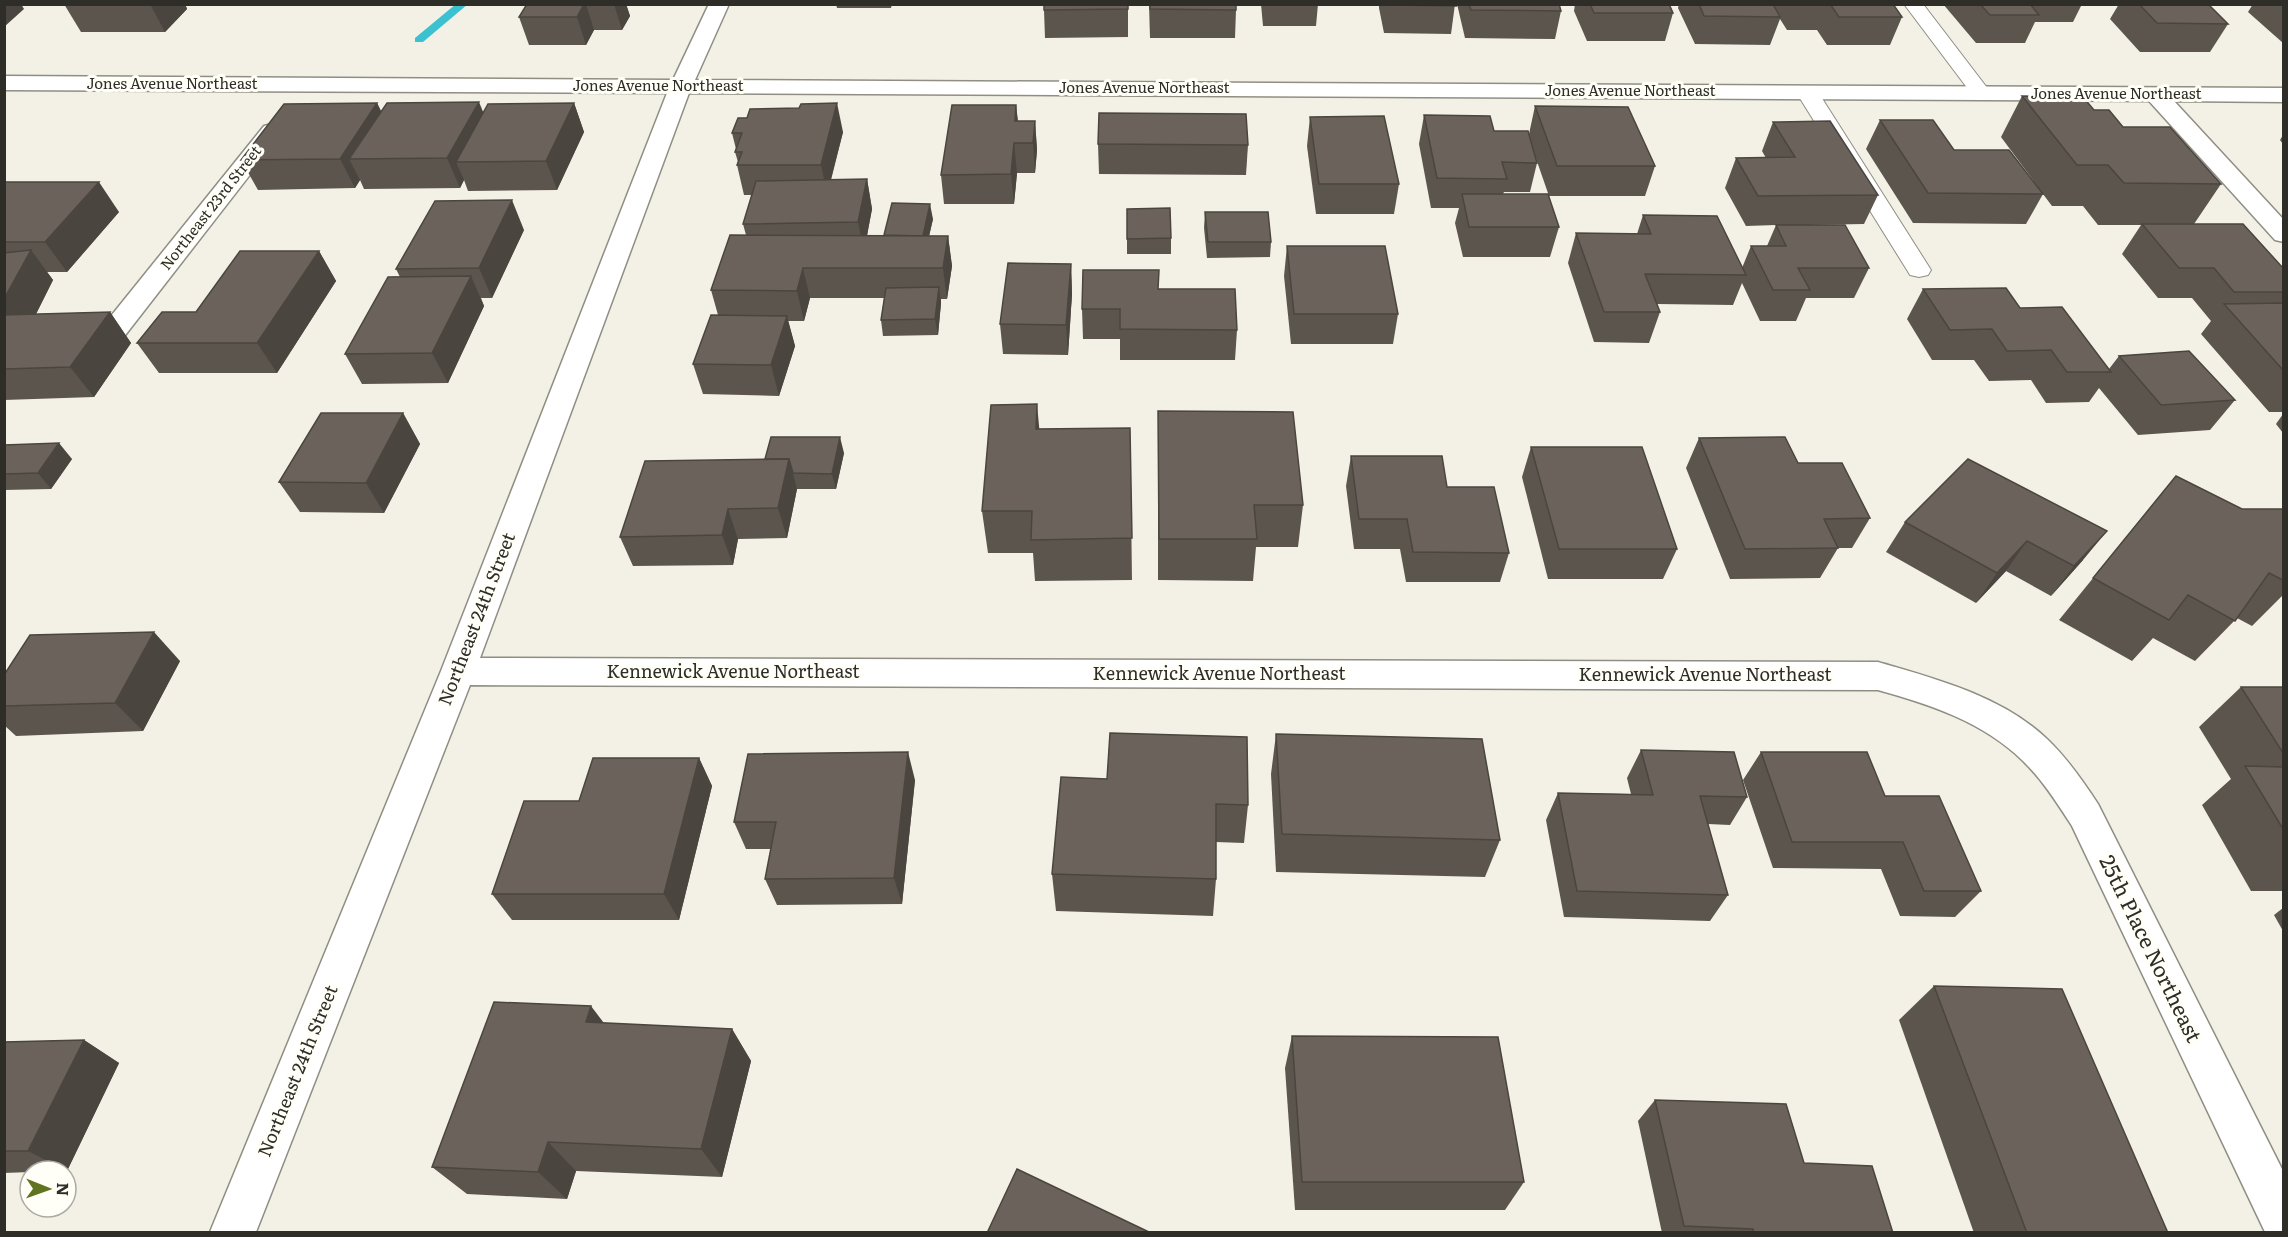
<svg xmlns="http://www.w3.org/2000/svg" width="2288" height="1237" font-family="Literata,serif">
<rect width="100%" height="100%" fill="#f3f1e5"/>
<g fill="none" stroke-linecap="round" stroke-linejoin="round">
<!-- stream -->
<path fill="#3cc1d0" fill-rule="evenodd" d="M456,4h12l-45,38h-8v-4z"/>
<defs>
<g id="service">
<path d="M1904,4h19l65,85 4,4 -4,4 -7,2 -7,-2z"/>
<path d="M1807,86l7,2 4,4 113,178 -3,5 -9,2 -9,-2 -3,-5 -111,-178 4,-4z"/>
</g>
<g id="minor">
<path d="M709,4h20l-34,76 1589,8v14l-110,-1 110,119v22l-9,-2 -126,-139 -1460,-8 -209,565 1398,4c58,17 124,34 169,77 20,19 36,42 51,65l186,369v59h-19l-193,-406c-15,-23 -30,-47 -50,-66 -39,-38 -93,-56 -144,-70l-1408,-5 -214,547h-46l231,-561 226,-578 -663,-3v-14l669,4z"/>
<path d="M272,124l8,2 3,5 -3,5 -157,202 -10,3 -10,-3 -4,-6 4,-6 161,-200z"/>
</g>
</defs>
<!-- service casing -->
<use href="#service" stroke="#908e83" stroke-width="2"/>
<!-- minor casing -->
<use href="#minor" stroke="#908e83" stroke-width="3"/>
<!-- service -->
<use href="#service" fill="#fff" fill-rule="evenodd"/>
<!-- minor -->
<use href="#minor" fill="#fff" fill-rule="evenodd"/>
</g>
<!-- wall -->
<g fill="#5c554e">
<path d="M64,4h121l2,5 -22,23h-84z"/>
<path d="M527,4h99l4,12 -8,14h-28l-8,15h-57l-10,-28z"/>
<path d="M836,4h56l-1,4h-54z"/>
<path d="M1128,4v33l-83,1 -1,-28z"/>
<path d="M1149,4l87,6 -1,28h-85z"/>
<path d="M1261,4h57l-2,22h-53z"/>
<path d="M1379,4h76l-4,30 -67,-1 -5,-25z"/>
<path d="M1457,4h102l2,7 -6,28 -90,-1z"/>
<path d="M1575,4h94l4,9 -8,28h-78l-13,-30z"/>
<path d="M1679,4h214l9,13 -12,28h-63l-10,-15h-30l-7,-11 -10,26 -75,-1 -17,-36z"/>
<path d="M1943,4h139l-9,18h-38l-10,21h-49z"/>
<path d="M2119,4h89l20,20 -18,28h-70l-30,-33z"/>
<path d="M2253,4h30v39l-35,-31z"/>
<path d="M2022,96l72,14 127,74 -27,40 89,44v144h-14l-68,-78 10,-13 -19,-23h-34l-36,-44 19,-29h-43l-15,-19h-31l-9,-12 -17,30 -113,-1 -47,-74 14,-29 74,30 84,37 -37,-50z"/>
<path d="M377,103l4,8 102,1 91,-9 10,29 -27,58 -89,1 -4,-11 -4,8 -96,1 -4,-9 -5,8 -97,2 -17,-30z"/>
<path d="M1016,105l2,16h17l2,29 -2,23h-18l-3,31h-70l-3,-29z"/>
<path d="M1535,106l120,60 -10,30h-96l-17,-49 5,16 -7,29h-26l-1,2 56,33 -9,30h-87l-8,-34 4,-15h-28l-12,-64 5,-29 70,16 35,3z"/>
<path d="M1310,117l89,67 -5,30h-78l-9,-68z"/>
<path d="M1773,122l105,73 -14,29 -55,1 60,43 -15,30h-48l-10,23h-36l-18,-38 -9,22 -76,-1 3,8 -11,31 -55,-1 -26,-79 8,-30 61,1 6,-19 99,53 9,-22h16l9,-21 -30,1 -21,-38 11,-30h30l-4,-7z"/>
<path d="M843,132l-12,48 36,-1 5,30 -5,26h17l49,-16 -4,17h19l4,30 -5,33h-6v4l-3,32 -55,1 -2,-16 3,-22h-74l-6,23h-16l7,25 -16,50 -76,-2 -10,-30 25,-49 -7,-25 35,-55 -3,-11 9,-29h-8l-7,-30 1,-3 -3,-10 1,-3 -4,-16z"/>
<path d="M2283,135v9l-3,-4z"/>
<path d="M1098,144l150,1 -2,30 -147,-1z"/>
<path d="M4,182l115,30 -52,60h-20l6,8 -17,34 74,-2 21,31 -37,54 -90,3z"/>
<path d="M1127,209l44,29v16h-44z"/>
<path d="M1205,212l66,30 -1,15 -63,1 -3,-30z"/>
<path d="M524,230l-32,68h-11l3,8 -36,77 -86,1 -17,-30 55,-77 -4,-8z"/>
<path d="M1287,246l111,68 -5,30h-102l-7,-68z"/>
<path d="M319,251l17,30 -59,92h-118l-22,-30 59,-31z"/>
<path d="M1071,264l1,30 -4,61 -65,-1 -3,-30z"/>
<path d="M1158,289l79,41 -2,30h-115v-21h-37l-1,-30z"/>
<path d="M1923,289l97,19 89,61 10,-13 116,44 -25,30 -72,5 -39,-47 -10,14 -43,1 -15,-23 -42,1 -15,-21h-42l-25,-41z"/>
<path d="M1158,411l145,94 -5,42h-42l-3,34 -95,-1z"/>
<path d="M403,413l17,31 -36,69 -84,-1 -21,-30z"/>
<path d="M2283,414v19l-7,-9z"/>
<path d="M1130,428l2,152 -97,1 -2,-28h-45l-6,-42 57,-82z"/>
<path d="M1699,438l99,25 72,55 -18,30h-14l-18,30 -90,1 -44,-111z"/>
<path d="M4,445l68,14 -21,30 -47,1z"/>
<path d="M1531,447l146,102 -14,30h-115l-26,-102z"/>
<path d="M844,453l-8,36h-39l-10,49 -49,1 -5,26 -100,1 -13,-29 145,-78z"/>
<path d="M1351,456l96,31 62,66 -9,29h-94l-6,-33h-46l-8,-63z"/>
<path d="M1968,459l115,101 -32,36 -45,-25 -30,32 -90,-51 19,-30z"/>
<path d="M2176,476l66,33h41v86l-31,31 -15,-8 -42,43 -42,-23 -21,23 -73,-41z"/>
<path d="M180,661l-37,70 -127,5 -12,-11v-50z"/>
<path d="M2241,687h42v204h-32l-49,-86 29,-26 -32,-52z"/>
<path d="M1276,734l224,106 -15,37 -209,-5 -5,-98z"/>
<path d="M1641,750l106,47 -17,28 -22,-1 20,71 -18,26 -146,-4 -18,-97 12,-27 73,1 -4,-16z"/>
<path d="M1761,752l124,44 96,95 -26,26 -55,-1 -19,-47 -108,-1 -30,-88z"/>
<path d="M699,758l13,28 -33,134h-167l-20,-26z"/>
<path d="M1061,777l187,28 -4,38 -28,-1v37l-3,37 -157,-5 -4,-37z"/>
<path d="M915,780l-13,124 -125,1 -12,-26 6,-30h-25l-12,-27z"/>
<path d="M2283,908v23l-9,-16z"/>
<path d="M1934,986l234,247h-194l-75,-213z"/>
<path d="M604,1023l128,6 19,32 -29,116 -146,-6 -9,28 -100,-5 -35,-27z"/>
<path d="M1292,1036l232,146 -19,28h-210l-10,-142z"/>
<path d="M84,1040l35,23 -52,108h-37v1l-26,1v-131z"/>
<path d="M1655,1100l149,63 89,70h-231l-24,-112z"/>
</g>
<!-- shaded-wall -->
<g fill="#4b4540">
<path d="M4,4h17l3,5 -20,18z"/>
<path d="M150,4h35l2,5 -22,23z"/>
<path d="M584,4h2l8,26 -8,15 -9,-28z"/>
<path d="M614,4h12l4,12 -8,14z"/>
<path d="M479,102l12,29 -35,31 8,18 -4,8 -13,-30z"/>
<path d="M377,103l14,29 -42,27 11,21 -5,8 -15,-29z"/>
<path d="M574,103l10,29 -27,58 -11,-29z"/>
<path d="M837,103l6,29 -16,62 -6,-29z"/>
<path d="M1016,105l3,29 -4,-13z"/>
<path d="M1035,121l2,29 -2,23 -2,-30z"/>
<path d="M1014,143l3,30 -3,31 -3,-30z"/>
<path d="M867,179l5,30 -8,43 -6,-30z"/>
<path d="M99,182l20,30 -52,60 -22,-30z"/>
<path d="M512,200l12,30 -32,68 -13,-30z"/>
<path d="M930,204l3,15 -10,43 -2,-16z"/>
<path d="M948,236l4,30 -5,33 -4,-31z"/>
<path d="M31,250l22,30 -32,64 -17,-14v-31z"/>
<path d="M319,251l17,30 -59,92 -20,-30z"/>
<path d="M1071,264l1,30 -4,61 -2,-30z"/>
<path d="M803,268l7,30 -6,23 -7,-30z"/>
<path d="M471,276l13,30 -36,77 -16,-30z"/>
<path d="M939,287l2,16 -3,32 -3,-16z"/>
<path d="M110,312l21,31 -37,54 -24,-30z"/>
<path d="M787,316l8,30 -16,50 -8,-31z"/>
<path d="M1037,404l4,43 -5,-18z"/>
<path d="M403,413l17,31 -36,69 -18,-30z"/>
<path d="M840,437l4,16 -8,36 -4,-15z"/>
<path d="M59,443l13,16 -21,30 -13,-16z"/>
<path d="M789,459l8,30 -10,49 -9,-30z"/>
<path d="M728,509l10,30 -5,26 -11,-30z"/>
<path d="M2107,531l-24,29 -32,36 23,-30z"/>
<path d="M2027,541l-21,30 -30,32 21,-30z"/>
<path d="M154,632l26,29 -37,70 -28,-28z"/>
<path d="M908,752l7,28 -13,124 -8,-26z"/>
<path d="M699,758l13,28 -33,134 -15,-26z"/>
<path d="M591,1006l25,33 -30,-17z"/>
<path d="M732,1029l19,32 -29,116 -21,-28z"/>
<path d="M84,1040l35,23 -52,108 -39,-20z"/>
<path d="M548,1142l28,29 -9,28 -29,-27z"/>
</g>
<!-- building -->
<g fill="#6b635b" stroke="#4b4540" stroke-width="1.5">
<path d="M527,4h57l-7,13h-58z"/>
<path d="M1044,4h84v5l-84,1z"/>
<path d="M1150,4h86v6l-86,-1z"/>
<path d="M1388,4h67l1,2 -68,-1z"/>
<path d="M1469,4h90l2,7 -90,-1z"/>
<path d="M1590,4h79l4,9h-79z"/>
<path d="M1699,4h74l7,13 -76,-1z"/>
<path d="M1830,4h63l9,13h-63z"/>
<path d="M1980,4h50l9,11h-49z"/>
<path d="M2139,4h69l20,20 -71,-1z"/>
<path d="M2022,96l61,1 11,13h15l14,17h47l51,57 -97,-1 -16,-18h-31z"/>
<path d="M479,102l-32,56 -98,1 38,-56z"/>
<path d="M377,103l-37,56 -99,1 43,-56z"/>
<path d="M574,103l-28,58 -90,1 32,-58z"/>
<path d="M837,103l-16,62h-84l5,-13h-7l7,-19h-10l6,-15h9l3,-9 49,-1 2,-4z"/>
<path d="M952,105h64l-1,16h20l-2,22h-19l-3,31 -70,1z"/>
<path d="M1535,106l93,1 27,59h-98z"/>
<path d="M1099,113l147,1 2,31 -150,-1z"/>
<path d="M1424,115l66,1 4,15h34l9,32 -35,-1 5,17 -70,-1z"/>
<path d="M1384,116l15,68h-80l-9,-67z"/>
<path d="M1880,120h53l21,30h55l34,44 -115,-1z"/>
<path d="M1830,121l48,74 -120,1 -22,-38 59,-1 -22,-35z"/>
<path d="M867,179l-9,43 -115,2 13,-43z"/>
<path d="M4,182h95l-54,60h-41z"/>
<path d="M1462,194h86l11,33h-90z"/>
<path d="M512,200l-33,68 -83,1 39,-68z"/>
<path d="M892,203l38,1 -7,32 -39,-1z"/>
<path d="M1170,208l1,30 -44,1v-30z"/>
<path d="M1205,212h63l3,30h-63z"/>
<path d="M1643,215l74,1 29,59 -101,-1 15,38h-56l-28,-79 75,1z"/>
<path d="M2142,224h101l40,44v24h-49l-20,-24h-35z"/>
<path d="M1776,225h69l24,43h-71l12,22h-37l-22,-44h35z"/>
<path d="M730,235l218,1 -5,32h-140l-6,23 -86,-1z"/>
<path d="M1287,246h98l13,68h-104z"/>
<path d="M31,250l-27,49v-46z"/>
<path d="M240,251h79l-62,92h-120l25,-31h34z"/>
<path d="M1008,263l63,1 -5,61 -66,-1z"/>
<path d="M1083,270h76l-1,19h77l2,41 -117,-1v-20h-38z"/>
<path d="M471,276l-39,77 -87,1 43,-77z"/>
<path d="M939,287l-4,32 -54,1 5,-32z"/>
<path d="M2006,288l14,20 42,-1 49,65h-44l-16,-22 -44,1 -15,-22 -42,1 -27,-41z"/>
<path d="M2283,303v67l-59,-66z"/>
<path d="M110,312l-40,55 -66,2v-54z"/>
<path d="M711,315l76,1 -16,49 -78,-1z"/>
<path d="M2189,351l46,49 -74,5 -42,-49z"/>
<path d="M1037,404l-1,25 94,-1 2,110 -101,2 1,-29h-50l9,-106z"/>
<path d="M1158,411l135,1 10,93h-49l3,34h-98z"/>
<path d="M321,413h82l-37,70 -87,-1z"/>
<path d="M771,437h69l-8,37 -39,-1 -4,-14h-24z"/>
<path d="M1785,437l13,26h44l28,55 -46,1 14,29 -93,1 -46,-111z"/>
<path d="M59,443l-21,30 -34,1v-29z"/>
<path d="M1531,447h111l35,102h-118z"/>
<path d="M1351,456h91l5,31h47l15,66 -96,-1 -6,-33h-48z"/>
<path d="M789,459l-11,49 -50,1 -6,26 -102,2 25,-76z"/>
<path d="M1968,459l139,72 -33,35 -47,-25 -30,32 -92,-51z"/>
<path d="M2176,476l66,33h41v71l-14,-7 -34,48 -47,-26 -19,25 -76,-42z"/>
<path d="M154,632l-39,71 -111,3v-31l26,-40z"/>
<path d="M2241,687h42v66z"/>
<path d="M1110,733l137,4 1,68 -32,-1v75l-164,-5 9,-97 46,2z"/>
<path d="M1276,734l206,5 18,101 -218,-6z"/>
<path d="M1641,750l93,2 13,45 -47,-1 28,99 -151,-4 -19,-98 95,2z"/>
<path d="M908,752l-14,126 -129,1 11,-57h-42l14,-68z"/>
<path d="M1761,752h106l18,44h54l42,95h-57l-21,-49h-111z"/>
<path d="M593,758h106l-35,136h-172l32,-93h55z"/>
<path d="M2245,766l38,1v62z"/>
<path d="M1934,986l128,3 106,244h-141z"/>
<path d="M494,1002l97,4 -5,16 146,7 -31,120 -153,-7 -10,30 -106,-5z"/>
<path d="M1292,1036l206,1 26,145h-222z"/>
<path d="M84,1040l-56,111h-24v-109z"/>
<path d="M1655,1100l131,4 18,59 68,3 21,67h-139l-1,-4 -69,-3z"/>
<path d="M1017,1169l134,64h-164z"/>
</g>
<g text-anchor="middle" stroke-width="6" stroke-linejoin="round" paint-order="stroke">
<!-- far-street labels -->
<g font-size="15" fill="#2e2d28" stroke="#fffef7">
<text x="172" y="89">Jones Avenue Northeast</text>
<text x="658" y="91">Jones Avenue Northeast</text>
<text x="1144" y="93">Jones Avenue Northeast</text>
<text x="1630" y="96">Jones Avenue Northeast</text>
<text x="2116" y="99">Jones Avenue Northeast</text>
<text transform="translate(211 208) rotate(-52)" y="5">Northeast 23rd Street</text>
</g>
<!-- street labels -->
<g font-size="18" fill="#2e2d28" stroke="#fffef7">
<text transform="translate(477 619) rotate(-69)" y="6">Northeast 24th Street</text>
<text x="733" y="678">Kennewick Avenue Northeast</text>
<text x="1219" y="680">Kennewick Avenue Northeast</text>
<text x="1705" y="681">Kennewick Avenue Northeast</text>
<text transform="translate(298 1071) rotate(-68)" y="6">Northeast 24th Street</text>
</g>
<!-- near-street labels -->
<g font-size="21" fill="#2e2d28" stroke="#fffef7">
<text transform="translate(2150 949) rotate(64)" y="7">25th Place Northeast</text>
</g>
</g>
<!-- border -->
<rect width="2288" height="1237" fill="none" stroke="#2e2d28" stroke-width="12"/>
<!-- north arrow -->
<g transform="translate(48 1189) rotate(91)"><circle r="28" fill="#fffef7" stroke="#abaaa4" stroke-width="1.5"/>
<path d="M0-4.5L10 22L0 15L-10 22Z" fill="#607321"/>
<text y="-9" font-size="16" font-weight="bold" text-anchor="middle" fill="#2e2d28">N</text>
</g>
</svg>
